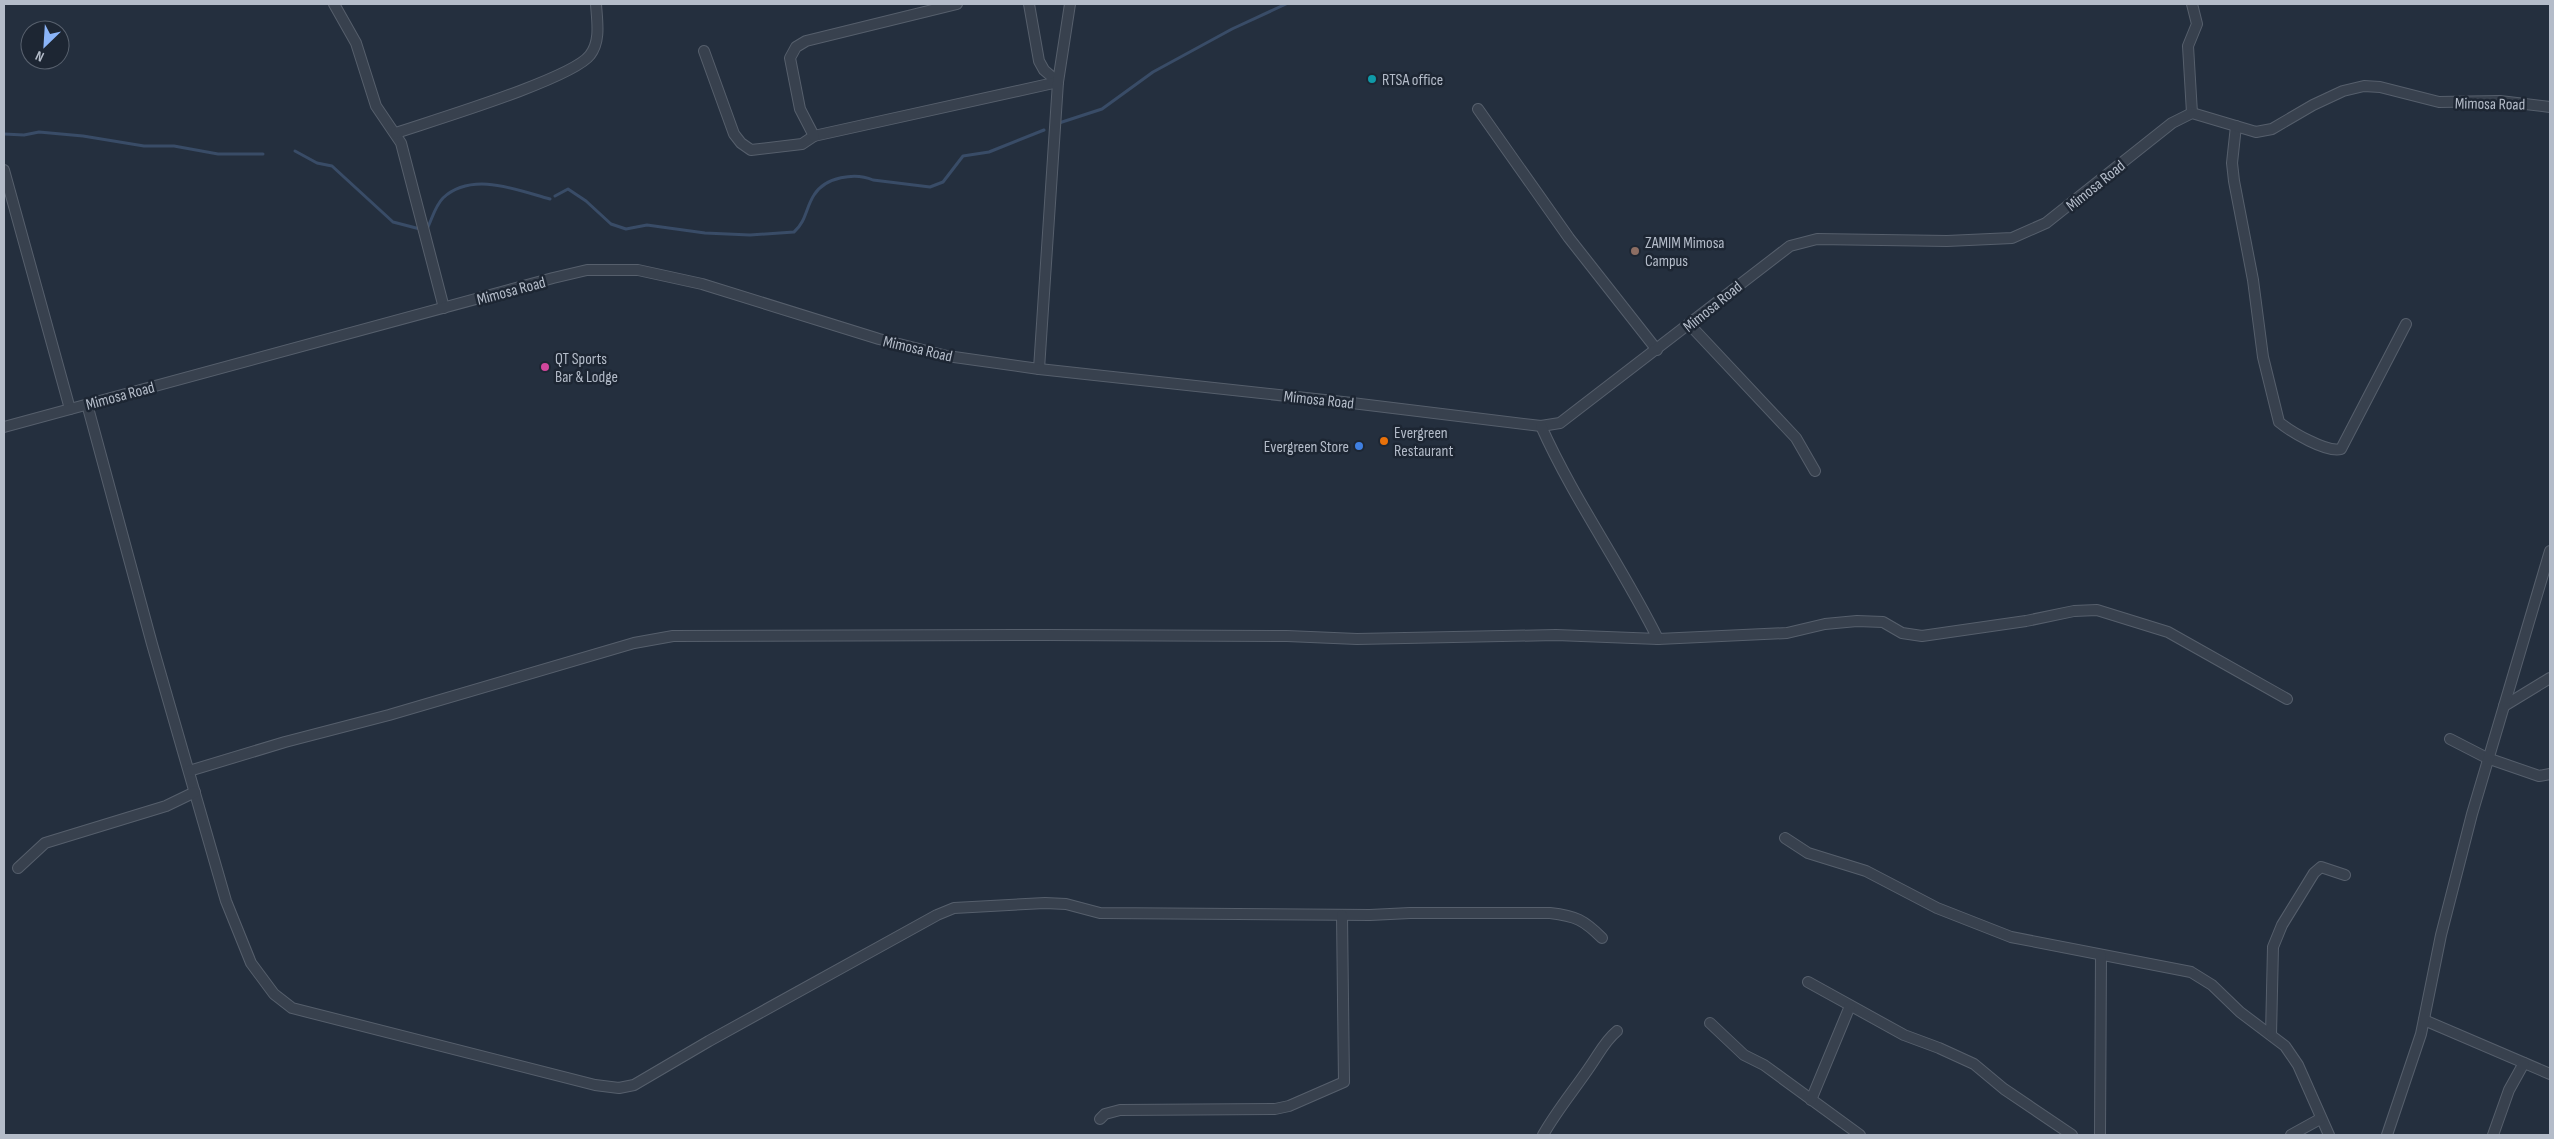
<svg xmlns="http://www.w3.org/2000/svg" width="2554" height="1139" font-family="'Sofia Sans Condensed',sans-serif">
<rect width="100%" height="100%" fill="#242f3e"/>
<g fill="none" stroke-linecap="round" stroke-linejoin="round">
<!-- stream -->
<g stroke="#394c67" stroke-width="3">
<path d="M1059,123l43,-14 51,-37 79,-43 54,-25"/>
<path d="M4,134l20,1 15,-3 44,4 61,10h30l44,8h45"/>
<path d="M295,151l22,12 15,3 61,56 27,7"/>
<path d="M555,196l13,-7 18,12 25,23 15,5 21,-4 58,8 45,2 44,-3c12,-10 12,-25 20,-37 11,-18 41,-23 59,-15l57,7 13,-5 20,-26 26,-4 55,-22"/>
<path d="M427,229c5,-10 8,-23 16,-31 29,-27 74,-8 107,1"/>
</g>
<defs>
<g id="minor">
<path d="M334,4l22,39 20,63 25,37 43,165"/>
<path d="M1029,4l10,57 5,9 14,12"/>
<path d="M704,51l30,83 7,9 10,7 51,-6 12,-8 244,-54"/>
<path d="M1478,109l91,129 88,112"/>
<path d="M2192,113l-4,-67 9,-22 -5,-20"/>
<path d="M2236,126l-4,37 2,18 19,99 10,77 16,65c12,10 48,31 62,27l65,-125"/>
<path d="M396,133c35,-12 176,-54 194,-78 11,-14 7,-34 6,-51"/>
<path d="M814,136l-14,-27 -10,-51 6,-11 10,-6 151,-37"/>
<path d="M4,170l66,239"/>
<path d="M1689,324l107,114 19,33"/>
<path d="M1039,369l19,-287 12,-78"/>
<path d="M87,404l65,240 74,257 25,62 23,31 18,14 303,77 24,3 15,-3 75,-44 228,-126 17,-7 91,-5 21,1 34,9 270,2 40,-2h140c26,3 34,7 52,25"/>
<path d="M4,427l549,-149 34,-8h51l64,14 177,55 68,17 92,13 313,34 189,23 19,-3 230,-177 27,-7 130,2 65,-3 34,-15 126,-100 20,-10 64,19 16,-3 41,-24 30,-14 21,-5 16,1 59,15 61,-1 50,6"/>
<path d="M1658,639l129,-6 38,-9 32,-3 26,1 19,11 20,3 104,-15 48,-10 23,-1 71,22 119,67"/>
<path d="M2504,706l46,-28"/>
<path d="M2450,739l37,19 52,18 11,-2"/>
<path d="M189,771l96,-29 104,-27 245,-72 39,-7 375,-1 239,1 70,3 199,-4 102,4c-36,-73 -84,-139 -117,-213"/>
<path d="M1785,838l23,15 58,18 71,37 74,29 180,35 21,13 28,27 45,34 13,19 31,70"/>
<path d="M18,868l27,-25 121,-37 29,-14"/>
<path d="M1808,982l96,53 35,13 35,16 30,25 68,46"/>
<path d="M2424,1020l126,54"/>
<path d="M1710,1023l34,32 20,10 96,70"/>
<path d="M2271,1035l2,-88 9,-22 32,-52 7,-6 24,8"/>
<path d="M1811,1100l39,-94"/>
<path d="M1100,1119l5,-5 15,-4 155,-1 14,-3 55,-24 -2,-167"/>
<path d="M1543,1135c14,-25 32,-46 48,-70 9,-13 14,-24 26,-34"/>
<path d="M2100,1135l1,-180"/>
<path d="M2291,1135l29,-16"/>
<path d="M2387,1135l34,-101 20,-99 31,-121 78,-263"/>
<path d="M2493,1135l16,-45 15,-27"/>
</g>
</defs>
<!-- minor casing -->
<use href="#minor" stroke="#565f6c" stroke-width="12"/>
<!-- minor -->
<use href="#minor" stroke="#38414e" stroke-width="10"/>
</g>
<!-- markers -->
<circle fill="#0f9aa8" stroke="#1d2633" stroke-width="2" cx="1372" cy="79" r="5"/>
<circle fill="#8d6e63" stroke="#1d2633" stroke-width="2" cx="1635" cy="251" r="5"/>
<circle fill="#d1479c" stroke="#1d2633" stroke-width="2" cx="545" cy="367" r="5"/>
<circle fill="#e8710a" stroke="#1d2633" stroke-width="2" cx="1384" cy="441" r="5"/>
<circle fill="#3f7fe0" stroke="#1d2633" stroke-width="2" cx="1359" cy="446" r="5"/>
<g text-anchor="middle" stroke-width="5" stroke-linejoin="round" paint-order="stroke">
<!-- poi labels -->
<g font-size="16" fill="#b4bcc9" stroke="#1d2633" text-anchor="start">
<text x="1382" y="85">RTSA office</text>
<text x="1645" y="248">ZAMIM Mimosa<tspan x="1645" dy="18">Campus</tspan></text>
<text x="555" y="364">QT Sports<tspan x="555" dy="18">Bar &amp; Lodge</tspan></text>
<text x="1394" y="438">Evergreen<tspan x="1394" dy="18">Restaurant</tspan></text>
<text x="1349" y="452" text-anchor="end">Evergreen Store</text>
</g>
<!-- street labels -->
<g font-size="16" fill="#b4bcc9" stroke="#1d2633">
<text transform="translate(2490 103) rotate(1)" y="6">Mimosa Road</text>
<text transform="translate(2095 185) rotate(-39)" y="6">Mimosa Road</text>
<text transform="translate(511 290) rotate(-15)" y="6">Mimosa Road</text>
<text transform="translate(1712 306) rotate(-39)" y="6">Mimosa Road</text>
<text transform="translate(918 348) rotate(13)" y="6">Mimosa Road</text>
<text transform="translate(120 395) rotate(-15)" y="6">Mimosa Road</text>
<text transform="translate(1319 399) rotate(6)" y="6">Mimosa Road</text>
</g>
</g>
<!-- border -->
<rect width="2554" height="1139" fill="none" stroke="#b4bcc9" stroke-width="10"/>
<!-- north arrow -->
<g transform="translate(45 45) rotate(205)"><circle r="24" fill="#1d2633" stroke="#59626f"/>
<path d="M0-4L9 19L0 12L-9 19Z" fill="#8ab4f8"/>
<text y="-8" font-size="14" font-weight="bold" text-anchor="middle" fill="#b4bcc9">N</text>
</g>
</svg>
